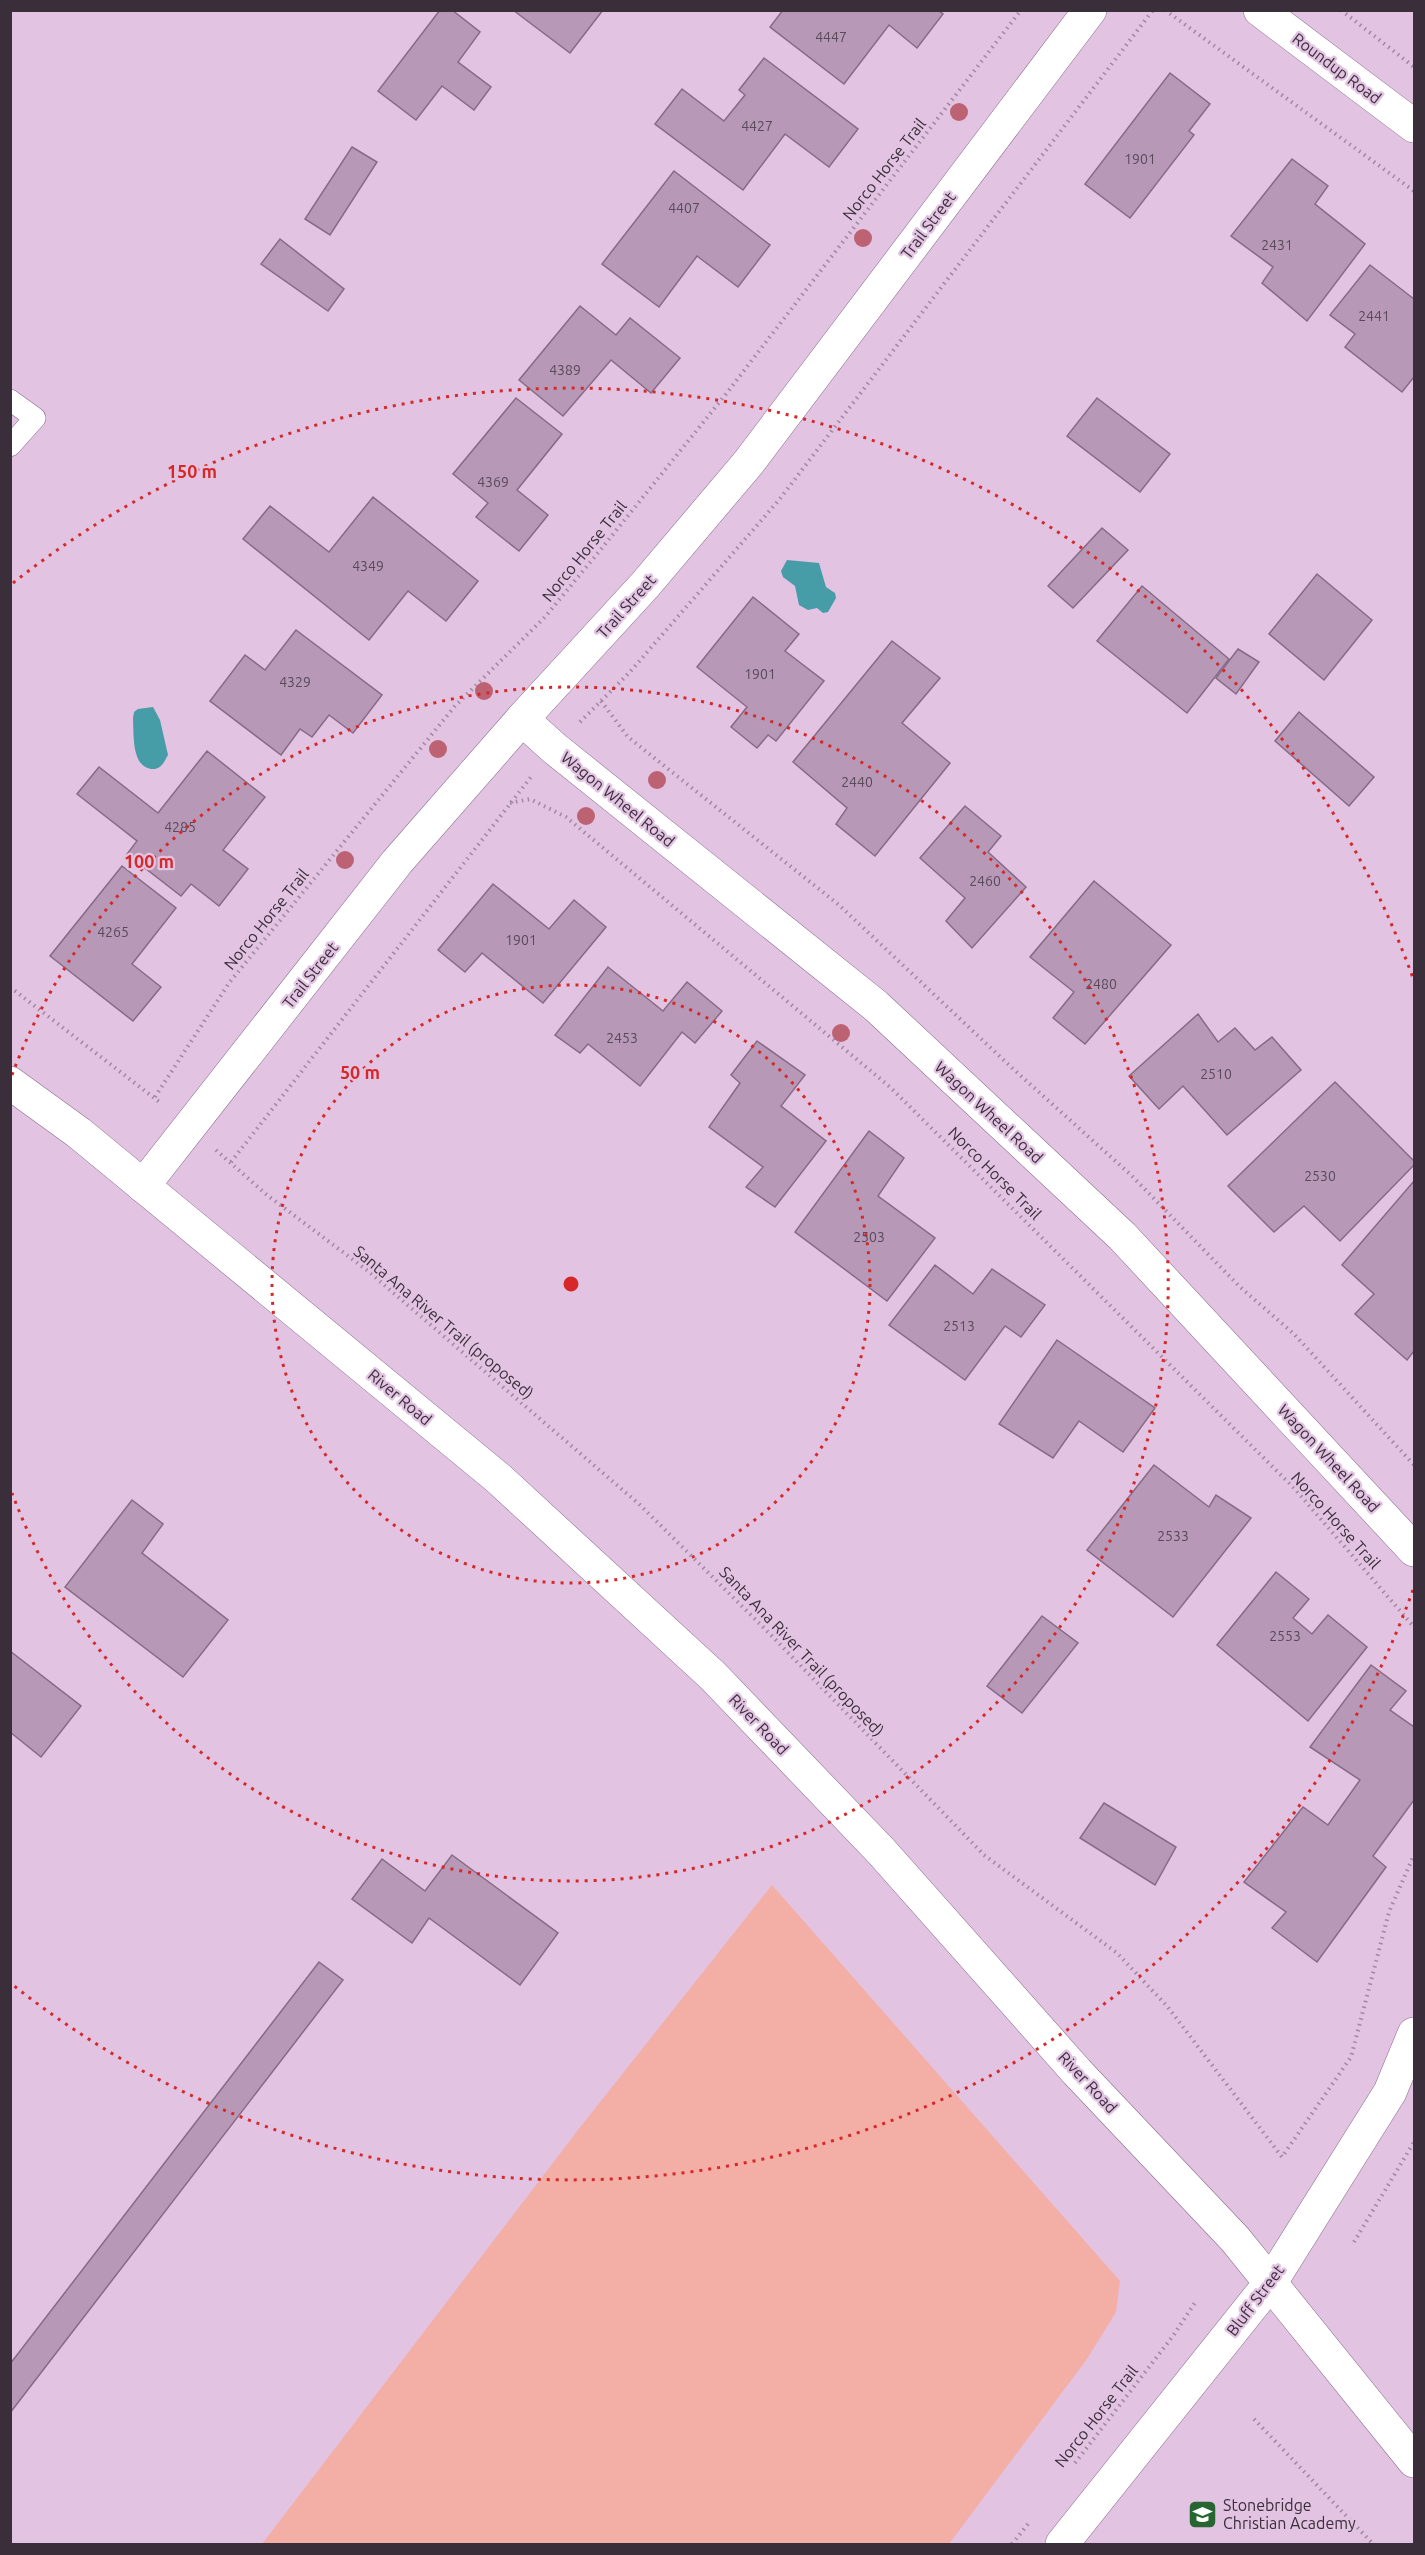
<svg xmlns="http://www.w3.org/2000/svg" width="1425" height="2555" font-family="Ubuntu,sans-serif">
<rect width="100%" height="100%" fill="#e2c3e2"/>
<!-- green -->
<path fill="#f3aea6" d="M772,1885l348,396 -4,31 -29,47 -138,185h-687l316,-414z"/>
<!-- water -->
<g fill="#469ca7">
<path d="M787,560l32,3 7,24 9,6 1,5 -8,14 -5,1 -6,-5 -9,2 -9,-5 -4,-19 -12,-9 -2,-6z"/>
<path d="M153,707l7,13 8,35c-4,7 -7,15 -17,14 -20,-3 -17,-36 -18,-51l1,-6 4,-3z"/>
</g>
<!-- building -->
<g fill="#b799b7" stroke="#866a86" stroke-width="1.5">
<path d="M440,10h12l28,22 -22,30 33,25 -17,23 -32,-24 -26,34 -38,-29z"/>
<path d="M513,10h90l-33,43z"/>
<path d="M783,10h155l5,4 -26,34 -28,-23 -45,59 -74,-57z"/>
<path d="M764,58l94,71 -29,38 -44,-33 -42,56 -88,-66 27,-35 42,32 21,-26 -6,-5z"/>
<path d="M1170,73l40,31 -21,27 5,4 -64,83 -45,-34z"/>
<path d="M352,147l25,15 -47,73 -25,-16z"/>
<path d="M1292,159l36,27 -13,18 50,40 -58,77 -45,-38 11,-16 -42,-31z"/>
<path d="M674,171l96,74 -32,42 -41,-31 -38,51 -57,-43z"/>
<path d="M280,239l64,50 -16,22 -67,-47z"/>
<path d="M1370,265l44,34v78l-12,15 -57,-45 10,-13 -25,-19z"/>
<path d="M580,306l36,29 14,-17 50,40 -29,35 -40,-33 -48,56 -44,-36z"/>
<path d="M516,398l46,36 -45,56 31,25 -29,36 -43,-34 12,-14 -35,-29z"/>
<path d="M1097,398l73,56 -30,38 -73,-56z"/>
<path d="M373,497l105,84 -32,40 -38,-30 -39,49 -126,-101 27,-33 59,46z"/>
<path d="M1102,528l26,22 -55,58 -25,-22z"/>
<path d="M1317,574l55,46 -48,60 -55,-46z"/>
<path d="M1142,586l87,73 -42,54 -90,-72z"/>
<path d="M753,597l46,37 -14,17 39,30 -48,60 -8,-6 -11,13 -26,-21 16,-20 -50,-40z"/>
<path d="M296,630l86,65 -29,38 -24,-18 -17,22 -12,-8 -19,26 -71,-54 35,-46 20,15z"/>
<path d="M892,641l48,37 -38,45 48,40 -75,93 -39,-32 11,-16 -54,-46z"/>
<path d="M1238,649l21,13 -23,32 -20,-16z"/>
<path d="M1299,712l75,65 -25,29 -74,-65z"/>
<path d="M207,751l58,46 -42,53 25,19 -29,37 -28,-22 -10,12 -54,-42 10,-13 -60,-47 22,-27 59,46z"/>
<path d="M965,806l36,30 -13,16 38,35 -54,61 -26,-27 19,-23 -45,-40z"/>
<path d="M122,866l54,42 -44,56 29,23 -28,34 -83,-65z"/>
<path d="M1094,881l77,64 -86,99 -32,-26 21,-26 -44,-35z"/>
<path d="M493,884l56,45 25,-29 32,27 -63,76 -61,-50 -17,19 -27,-22z"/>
<path d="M608,967l55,44 24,-29 35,29 -27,32 -13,-11 -42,54 -52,-42 -8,9 -25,-18z"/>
<path d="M1198,1014l20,28 17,-14 20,22 17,-13 29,33 -74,65 -44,-49 -24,23 -30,-33z"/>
<path d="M757,1041l48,34 -24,31 45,35 -51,66 -29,-20 17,-20 -54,-40 31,-44 -9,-8z"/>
<path d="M1335,1082l79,79v4l-74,76 -36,-35 -30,26 -46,-46z"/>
<path d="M869,1131l35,27 -26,38 57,42 -48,63 -92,-69z"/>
<path d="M1414,1181v170l-7,9 -52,-46 19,-20 -32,-29z"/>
<path d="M935,1265l38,29 19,-25 53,36 -24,32 -16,-11 -40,54 -76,-55z"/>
<path d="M1057,1340l98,68 -32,44 -44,-31 -26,37 -54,-34z"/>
<path d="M1154,1465l55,42 7,-12 35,23 -78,99 -86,-67z"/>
<path d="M132,1500l31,24 -21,29 86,67 -45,57 -118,-90z"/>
<path d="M1276,1572l33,27 -16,19 19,16 16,-19 39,32 -59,74 -91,-76z"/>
<path d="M1042,1616l36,27 -56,70 -35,-27z"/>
<path d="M10,1651l71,55 -40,51 -31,-25z"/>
<path d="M1371,1665l35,26 -16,19 24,17v73l-41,56 13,11 -69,95 -45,-34 14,-16 -42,-30 59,-75 25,18 32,-45 -50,-33z"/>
<path d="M1104,1803l72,44 -21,38 -75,-47z"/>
<path d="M452,1855l106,78 -38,52 -91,-67 -17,25 -60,-44 30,-40 43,32z"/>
<path d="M319,1962l24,18 -333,433v-49z"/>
</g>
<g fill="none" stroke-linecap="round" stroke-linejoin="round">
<defs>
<path id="lane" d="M10,400l25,18 -25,28"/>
<g id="street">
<path d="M1260,10l154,116"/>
<path d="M522,719l32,29 322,258 246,230 292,314"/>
<path d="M143,1186l254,-324 125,-143 123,-134 104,-123 341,-452"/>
<path d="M1062,2544l209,-262 119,-190 24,-58"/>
</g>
<path id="primary" d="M10,1083l69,50 419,345 215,198 168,175 196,221 158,167 179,222"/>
</defs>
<!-- lane casing -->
<use href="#lane" stroke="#886d88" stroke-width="22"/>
<!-- street casing -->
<use href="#street" stroke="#886d88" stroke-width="34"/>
<!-- primary casing -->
<use href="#primary" stroke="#886d88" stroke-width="34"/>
<!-- path -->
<g stroke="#a089a0" stroke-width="4" stroke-dasharray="1.5 4.5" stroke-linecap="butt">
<path d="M1165,10l249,181"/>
<path d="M1341,10l73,57"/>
<path d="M601,701l27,36 211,168 171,161 122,110 108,111 54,47 120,131"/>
<path d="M580,722l49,-49 150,-173 374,-490"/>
<path d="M510,803l20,-4 36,18 324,270 404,401 120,139"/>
<path d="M10,987l152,117"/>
<path d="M155,1097l74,-114 226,-277 90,-89 57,-69 124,-154 295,-384"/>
<path d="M216,1150l51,45 101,76 271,233 129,128 216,223 133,98 50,53 115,151 69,-100 38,-145 25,-57"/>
<path d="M231,1162l300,-385"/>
<path d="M1354,2242l60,-100"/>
<path d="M1254,2419l119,125"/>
<path d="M1075,2463l98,-127 23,-35"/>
<path d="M1012,2544l16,-20"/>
</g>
<!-- lane -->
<use href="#lane" stroke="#fff" stroke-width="21"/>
<!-- street -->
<use href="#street" stroke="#fff" stroke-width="33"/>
<!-- primary -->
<use href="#primary" stroke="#fff" stroke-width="33"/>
</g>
<!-- trees -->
<g fill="#bc6273">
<circle cx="959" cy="112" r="9"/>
<circle cx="863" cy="238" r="9"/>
<circle cx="484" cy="691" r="9"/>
<circle cx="438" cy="749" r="9"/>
<circle cx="657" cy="780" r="9"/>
<circle cx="586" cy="816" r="9"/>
<circle cx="345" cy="860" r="9"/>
<circle cx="841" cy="1033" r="9"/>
</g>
<!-- distance rings -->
<g fill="none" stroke="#d62828" stroke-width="3" stroke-dasharray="3 6">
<circle cx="571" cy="1284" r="299"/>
<path d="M12 1075A597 597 0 1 1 12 1493"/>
<path d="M1413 1590A896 896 0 0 1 13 1985M13 583A896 896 0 0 1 1413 978"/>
</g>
<!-- icons -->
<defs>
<symbol id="school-square" viewBox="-11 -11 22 22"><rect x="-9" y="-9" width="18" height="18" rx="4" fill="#276630" stroke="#e2c3e2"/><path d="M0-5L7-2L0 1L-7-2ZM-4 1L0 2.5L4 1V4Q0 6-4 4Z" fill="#fff"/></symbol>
</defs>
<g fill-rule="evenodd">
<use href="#school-square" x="1186" y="2498" width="33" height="33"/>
</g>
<g text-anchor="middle" stroke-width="4.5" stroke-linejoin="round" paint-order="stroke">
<!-- number labels -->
<g font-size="14" fill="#594959">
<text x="831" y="42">4447</text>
<text x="757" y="131">4427</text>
<text x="1140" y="164">1901</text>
<text x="684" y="213">4407</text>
<text x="1277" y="250">2431</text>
<text x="1374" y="321">2441</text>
<text x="565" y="375">4389</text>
<text x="493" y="487">4369</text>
<text x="368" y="571">4349</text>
<text x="760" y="679">1901</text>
<text x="295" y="687">4329</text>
<text x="857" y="787">2440</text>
<text x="180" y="832">4285</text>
<text x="985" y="886">2460</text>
<text x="113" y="937">4265</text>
<text x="521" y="945">1901</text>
<text x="1101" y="989">2480</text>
<text x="622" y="1043">2453</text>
<text x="1216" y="1079">2510</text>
<text x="1320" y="1181">2530</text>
<text x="869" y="1242">2503</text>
<text x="959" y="1331">2513</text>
<text x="1173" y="1541">2533</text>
<text x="1285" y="1641">2553</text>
</g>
<!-- street labels -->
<g font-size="16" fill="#3a2e3a" stroke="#e2c3e2">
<text transform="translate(1337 68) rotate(37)" y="6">Roundup Road</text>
<text transform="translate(884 169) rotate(-52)" y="6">Norco Horse Trail</text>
<text transform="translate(928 225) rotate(-53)" y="6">Trail Street</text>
<text transform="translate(584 551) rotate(-51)" y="6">Norco Horse Trail</text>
<text transform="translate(626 606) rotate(-48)" y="6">Trail Street</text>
<text transform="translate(618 799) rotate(39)" y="6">Wagon Wheel Road</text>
<text transform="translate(266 919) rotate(-51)" y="6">Norco Horse Trail</text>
<text transform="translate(310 975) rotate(-52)" y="6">Trail Street</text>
<text transform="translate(989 1112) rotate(43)" y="6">Wagon Wheel Road</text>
<text transform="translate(995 1173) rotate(45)" y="6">Norco Horse Trail</text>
<text transform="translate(444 1322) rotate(40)" y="6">Santa Ana River Trail (proposed)</text>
<text transform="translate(400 1397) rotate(40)" y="6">River Road</text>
<text transform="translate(1329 1458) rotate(47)" y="6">Wagon Wheel Road</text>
<text transform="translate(1336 1520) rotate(48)" y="6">Norco Horse Trail</text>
<text transform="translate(802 1651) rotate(46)" y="6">Santa Ana River Trail (proposed)</text>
<text transform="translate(759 1724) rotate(46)" y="6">River Road</text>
<text transform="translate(1088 2082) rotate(47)" y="6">River Road</text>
<text transform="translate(1255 2300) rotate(-53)" y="6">Bluff Street</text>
<text transform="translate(1096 2416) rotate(-52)" y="6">Norco Horse Trail</text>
</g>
<!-- poi labels -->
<g font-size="16" fill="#3a2e3a" stroke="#e2c3e2" text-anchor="start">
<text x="1223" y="2511">Stonebridge<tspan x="1223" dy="18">Christian Academy</tspan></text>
</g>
</g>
<circle cx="571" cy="1284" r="9" fill="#d62828" stroke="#e2c3e2" stroke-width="3"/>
<g font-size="18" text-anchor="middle" font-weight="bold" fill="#d62828" stroke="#e2c3e2" stroke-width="4.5" stroke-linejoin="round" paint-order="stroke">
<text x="192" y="478">150 m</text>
<text x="149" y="868">100 m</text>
<text x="360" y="1079">50 m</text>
</g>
<!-- border -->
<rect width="1425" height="2555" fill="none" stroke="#3a2e3a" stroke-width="24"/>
</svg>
